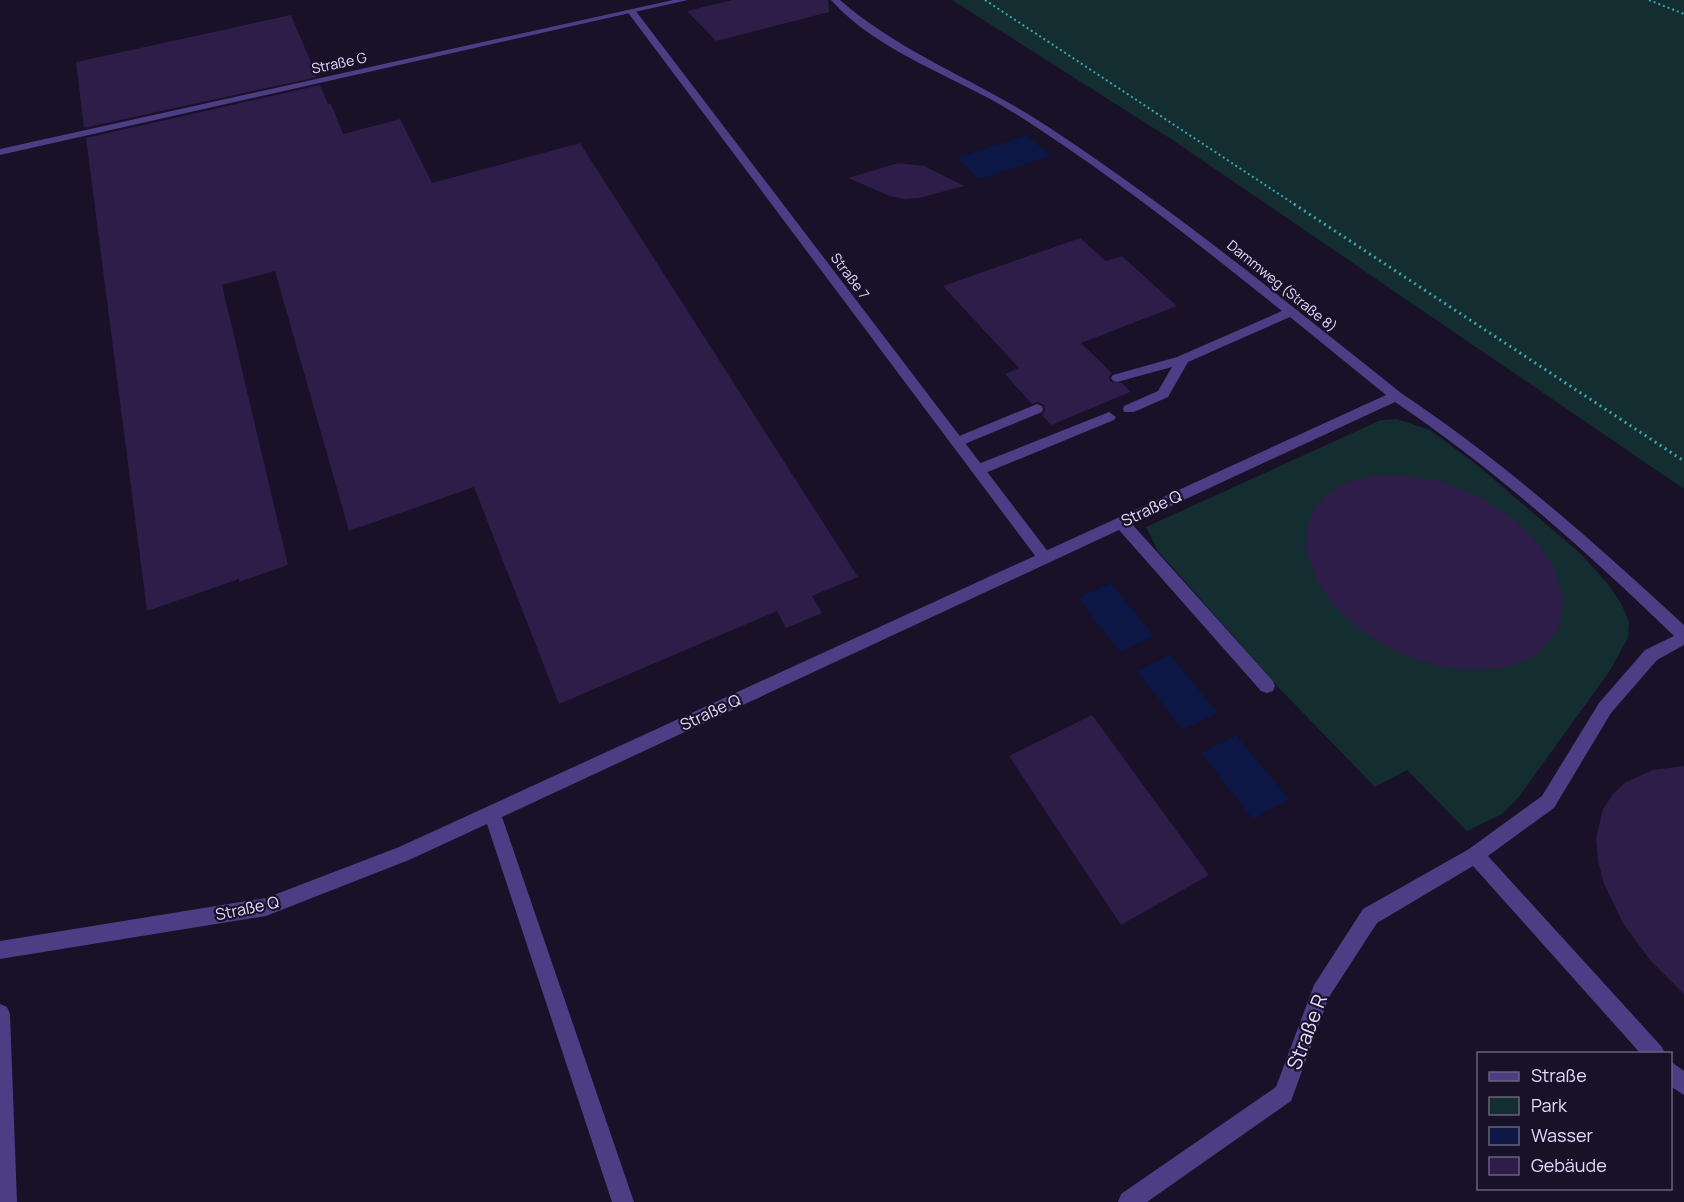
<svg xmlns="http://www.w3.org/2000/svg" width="1684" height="1202" font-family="Manrope,sans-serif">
<rect width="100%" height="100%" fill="#181127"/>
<!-- green -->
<g fill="#142d31">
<path d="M952,0h732v489l-510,-348z"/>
<path d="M1397,419l33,11 46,34 105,90 26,29 14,20 8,19 -1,16 -19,34 -91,126 -16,16 -35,17 -60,-61 -32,17 -96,-99 -121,-137 -12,-24 235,-107z"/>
</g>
<!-- water -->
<g fill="#0c1745">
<path d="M1027,135l24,21 -72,23 -23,-21z"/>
<path d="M1111,583l43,53 -34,16 -42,-54z"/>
<path d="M1170,655l48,58 -35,17 -46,-59z"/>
<path d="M1236,735l53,64 -36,20 -52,-66z"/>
</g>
<!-- building -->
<g fill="#2d1d48">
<path d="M732,0h96l1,12 -113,29 -29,-30z"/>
<path d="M291,15l26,62 -233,51 -8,-66z"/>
<path d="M320,85l8,19h3l12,30 57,-15 32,64 148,-40 278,434 -46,19 10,17 -36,15 -9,-17 -218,93 -85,-217 -125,44 -74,-260 -53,14 66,280 -49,17v-3l-92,32 -61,-473z"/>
<path d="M898,163l26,3 40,20 -45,12 -15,1 -14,-3 -42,-18z"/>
<path d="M1080,238l26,23 16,-5 55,50 -96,37 31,30 -3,4 2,5 11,1 8,9 -79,33 -9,-10 3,-5 -1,-5 -6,-3 -6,2 -27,-30 14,-6 -76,-82z"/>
<path d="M1401,475l41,7 38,15 35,23 27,28 13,23 8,29 -1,16 -4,13 -18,23 -22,12 -18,4 -29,2 -33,-4 -31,-10 -25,-12 -24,-16 -23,-21 -17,-24 -12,-31 1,-24 7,-19 14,-16 20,-11 26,-6z"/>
<path d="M1092,715l117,160 -88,50 -112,-169z"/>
<path d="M1684,766v228l-34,-34 -27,-37 -19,-39 -6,-23 -2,-23 7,-29 10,-15 13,-12 27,-12z"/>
</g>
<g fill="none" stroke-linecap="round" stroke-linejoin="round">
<!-- path-far1 -->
<g stroke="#34a8b6" stroke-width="2" stroke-dasharray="2 3" stroke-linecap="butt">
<path d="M985,0l312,206"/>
<path d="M1649,0l35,14"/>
</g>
<!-- path -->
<path stroke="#34a8b6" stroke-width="3" stroke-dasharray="2 4" stroke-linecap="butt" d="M1294,204l390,257"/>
<!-- lane -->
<g fill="#4c3d85" fill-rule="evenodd">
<path d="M673,0h15l-688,155v-6z"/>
<path d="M831,0h9c63,55 144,83 213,130 121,80 234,172 348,263 102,68 193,149 283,232v20l-27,15 -46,53 -57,95 -66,48 174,191 3,7h-24l-168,-188 -96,57 -48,74 -38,104 -144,101h-29l3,-8 155,-107 38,-102 49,-76 106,-60 73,-53 57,-93 46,-53 29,-14c-88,-85 -178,-166 -279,-234l-263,122 141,157 2,5 -2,5 -6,2 -6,-2 -142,-161 -617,287 132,385h-22l-125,-378 -78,36 -143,56 -266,43v-18l266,-43 133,-51 987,-452 -96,-78 -102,45 -20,35 -34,15h-10l-1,-3 1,-3 34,-15 14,-24 -55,15 -4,-1 -2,-3 2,-3 64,-18 105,-46c-86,-69 -173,-138 -266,-197 -59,-37 -139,-62 -185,-114z"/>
<path d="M1037,404l5,2 1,3 -1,3 -80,33h-10l-2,-3 2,-3z"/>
<path d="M1109,412l7,5 -2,3 -131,54 -5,1 -7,-5 2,-4z"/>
<path d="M1670,1061l14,10v24l-14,-9z"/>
</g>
<!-- street -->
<g fill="#4c3d85" fill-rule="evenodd">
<path d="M632,9l3,1 414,543 2,4 -2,4h-10l-410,-547 -1,-2z"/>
<path d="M0,1004l7,3 3,7 7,188h-17z"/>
</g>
</g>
<g text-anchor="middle" stroke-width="4.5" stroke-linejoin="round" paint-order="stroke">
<!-- far-street labels -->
<g font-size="14" fill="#e3d8fe" stroke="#181127">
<text transform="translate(339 63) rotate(-12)" y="5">Straße G</text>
<text transform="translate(850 276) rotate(53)" y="5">Straße 7</text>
<text transform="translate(1282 286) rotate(39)" y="5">Dammweg (Straße 8)</text>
</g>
<!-- street labels -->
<g font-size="16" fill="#e3d8fe" stroke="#181127">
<text transform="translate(1151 508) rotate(-25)" y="6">Straße Q</text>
<text transform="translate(710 712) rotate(-25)" y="6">Straße Q</text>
<text transform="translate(247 908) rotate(-12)" y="6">Straße Q</text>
</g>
<!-- near-street labels -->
<g font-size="20" fill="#e3d8fe" stroke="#181127">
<text transform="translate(1307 1032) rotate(-69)" y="7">Straße R</text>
</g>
</g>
<!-- legend -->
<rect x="1477" y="1052" width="195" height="138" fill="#181127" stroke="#69617d" stroke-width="1.5"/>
<rect x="1489" y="1072" width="30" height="9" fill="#4c3d85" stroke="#69617d" stroke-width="1.5"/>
<text x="1531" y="1082" font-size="18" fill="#e3d8fe">Straße</text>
<rect x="1489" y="1097" width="30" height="18" fill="#142d31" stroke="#69617d" stroke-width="1.5"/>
<text x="1531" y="1112" font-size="18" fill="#e3d8fe">Park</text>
<rect x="1489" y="1127" width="30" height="18" fill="#0c1745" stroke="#69617d" stroke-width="1.5"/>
<text x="1531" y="1142" font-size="18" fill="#e3d8fe">Wasser</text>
<rect x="1489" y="1157" width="30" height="18" fill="#2d1d48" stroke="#69617d" stroke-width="1.5"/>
<text x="1531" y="1172" font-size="18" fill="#e3d8fe">Gebäude</text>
</svg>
